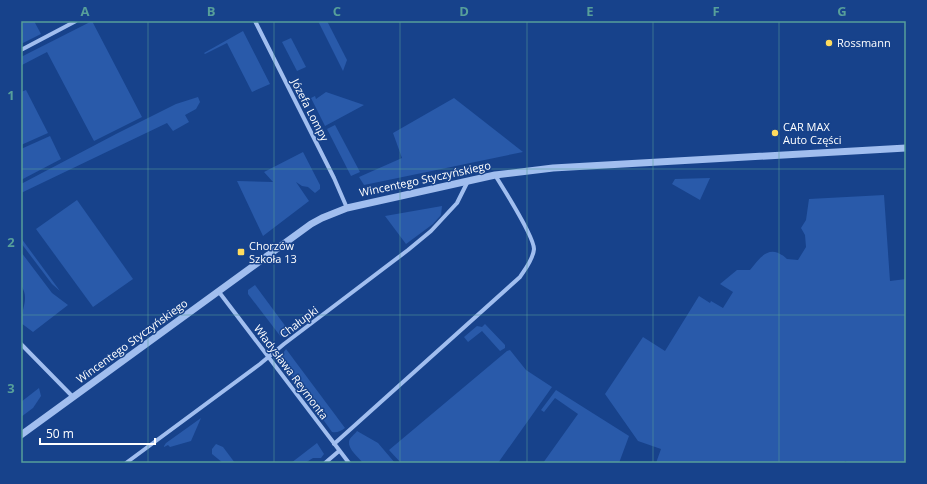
<svg xmlns="http://www.w3.org/2000/svg" width="927" height="484" font-family="'Open Sans',sans-serif">
<rect width="100%" height="100%" fill="#17428b"/>
<!-- green -->
<g fill="#295aaa">
<path d="M23,21h11l7,13 -20,10z"/>
<path d="M92,21l50,96 -48,24 -47,-89 -25,13 -1,-8z"/>
<path d="M318,21h9l20,39 -4,11z"/>
<path d="M243,31l27,53 -18,8 -25,-49 -22,11 -1,-1z"/>
<path d="M291,38l15,29 -9,4 -15,-29z"/>
<path d="M26,90l22,43 -27,12v-53z"/>
<path d="M326,92l38,13 -39,21 -14,-28 4,-2 1,3z"/>
<path d="M198,97l2,5 -4,7 -11,6 4,7 -16,9 -6,-8 -146,70v-9l95,-50 60,-30z"/>
<path d="M454,98l69,54 -159,33 -5,-8 43,-19 -9,-25z"/>
<path d="M335,125l25,47 -9,4 -24,-47z"/>
<path d="M50,136l11,23 -40,21v-31z"/>
<path d="M303,152l17,33v4l-5,4 -7,-6 -6,-1 -6,-4 13,19 -46,35 -26,-55 36,1 -9,-10z"/>
<path d="M710,178l-10,22 -28,-16 3,-5z"/>
<path d="M884,195l6,86 16,-2v184h-59l-1,-2 -4,2h-186l5,-14 -23,-8 -33,-47 38,-57 22,14 34,-55 11,7 1,-2 12,7 10,-16 -13,-8 17,-14h13c11,-14 20,-27 37,-11l11,1 8,-13 -1,-12 -4,-7 5,-8 3,-21z"/>
<path d="M77,200l56,79 -40,28 -57,-78z"/>
<path d="M442,206l-1,9 -8,9 -27,20 -21,-28z"/>
<path d="M21,238l39,53 -8,-7 -31,-41z"/>
<path d="M21,252l31,41 16,12 -35,27 -12,-9c0,-14 9,-24 0,-38z"/>
<path d="M255,285l34,46 -8,6 -33,-43v-4z"/>
<path d="M485,324l20,21v3l-5,3 -18,-20 -14,11 -4,-5 13,-11 5,1z"/>
<path d="M286,349l59,79c-4,3 -8,5 -13,4l-51,-71v-5z"/>
<path d="M510,350l16,20 26,17 -54,76h-97l-12,-13 118,-99z"/>
<path d="M39,388l2,8 -8,12 -12,9v-15z"/>
<path d="M556,390l73,46 -10,27h-76l35,-49 -23,-16 -11,14 -3,-2z"/>
<path d="M201,418l-10,23 -21,6 -2,-2 -4,2v-1l2,-3z"/>
<path d="M357,431l21,12 17,20h-32c-4,-5 -15,-14 -14,-21 0,-4 6,-8 8,-11z"/>
<path d="M317,443l7,11 -3,4h-8l-8,5h-14z"/>
<path d="M216,444l7,3 12,16h-12l-11,-9v-5z"/>
</g>
<g fill="none" stroke-linecap="round" stroke-linejoin="round">
<!-- minor -->
<g stroke="#a1beef" stroke-width="4">
<path d="M255,21l79,157 13,30"/>
<path d="M21,50l55,-29"/>
<path d="M219,292l130,171"/>
<path d="M21,344l52,53"/>
<path d="M334,444l186,-167c5,-8 13,-17 14,-28 0,-13 -31,-61 -39,-74"/>
<path d="M126,463l134,-99 24,-20 124,-94 23,-19 26,-28 11,-22"/>
<path d="M325,463l14,-12"/>
</g>
<!-- tertiary -->
<path stroke="#a1beef" stroke-width="7" d="M21,435l290,-211 11,-6 25,-10 148,-33 58,-7 353,-20"/>
</g>
<!-- grid -->
<path fill="none" stroke="#579f9a" stroke-width="1" stroke-opacity="0.55" d="M148,21v442M274,21v442M400,21v442M527,21v442M653,21v442M779,21v442M21,169h885M21,315h885"/>
<!-- markers -->
<g fill="#ffdc5e" stroke="#17428b" stroke-width="1.5">
<circle cx="829" cy="43" r="4"/>
<circle cx="775" cy="133" r="4"/>
<rect x="237" y="248" width="8" height="8" rx="2"/>
</g>
<g text-anchor="middle" stroke-width="3" stroke-linejoin="round" paint-order="stroke">
<!-- poi labels -->
<g font-size="11" fill="#fff" stroke="#17428b" text-anchor="start">
<text x="837" y="47">Rossmann</text>
<text x="783" y="131">CAR MAX<tspan x="783" dy="13">Auto Części</tspan></text>
<text x="249" y="250">Chorzów<tspan x="249" dy="13">Szkoła 13</tspan></text>
</g>
<!-- street labels -->
<g font-size="11" fill="#fff" stroke="#17428b">
<text transform="translate(310 110) rotate(63)" y="4">Józefa Lompy</text>
<text transform="translate(425 179) rotate(-12)" y="4">Wincentego Styczyńskiego</text>
<text transform="translate(299 322) rotate(-37)" y="4">Chałupki</text>
<text transform="translate(132 341) rotate(-36)" y="4">Wincentego Styczyńskiego</text>
<text transform="translate(291 372) rotate(53)" y="4">Władysława Reymonta</text>
</g>
</g>
<!-- border -->
<rect width="927" height="484" fill="none" stroke="#17428b" stroke-width="44"/>
<!-- scale -->
<path d="M40 438v6h115v-6" fill="none" stroke="#ffffff" stroke-width="2"/>
<text x="46" y="438" font-size="12" fill="#ffffff" stroke="#17428b" stroke-width="3" paint-order="stroke">50 m</text>
<rect x="22" y="22" width="883" height="440" fill="none" stroke="#579f9a" stroke-width="1.5"/>
<g font-size="13" text-anchor="middle" font-weight="bold" fill="#579f9a">
<text x="85" y="16">A</text>
<text x="211" y="16">B</text>
<text x="337" y="16">C</text>
<text x="464" y="16">D</text>
<text x="590" y="16">E</text>
<text x="716" y="16">F</text>
<text x="842" y="16">G</text>
<text x="11" y="100">1</text>
<text x="11" y="247">2</text>
<text x="11" y="393">3</text>
</g>
</svg>
